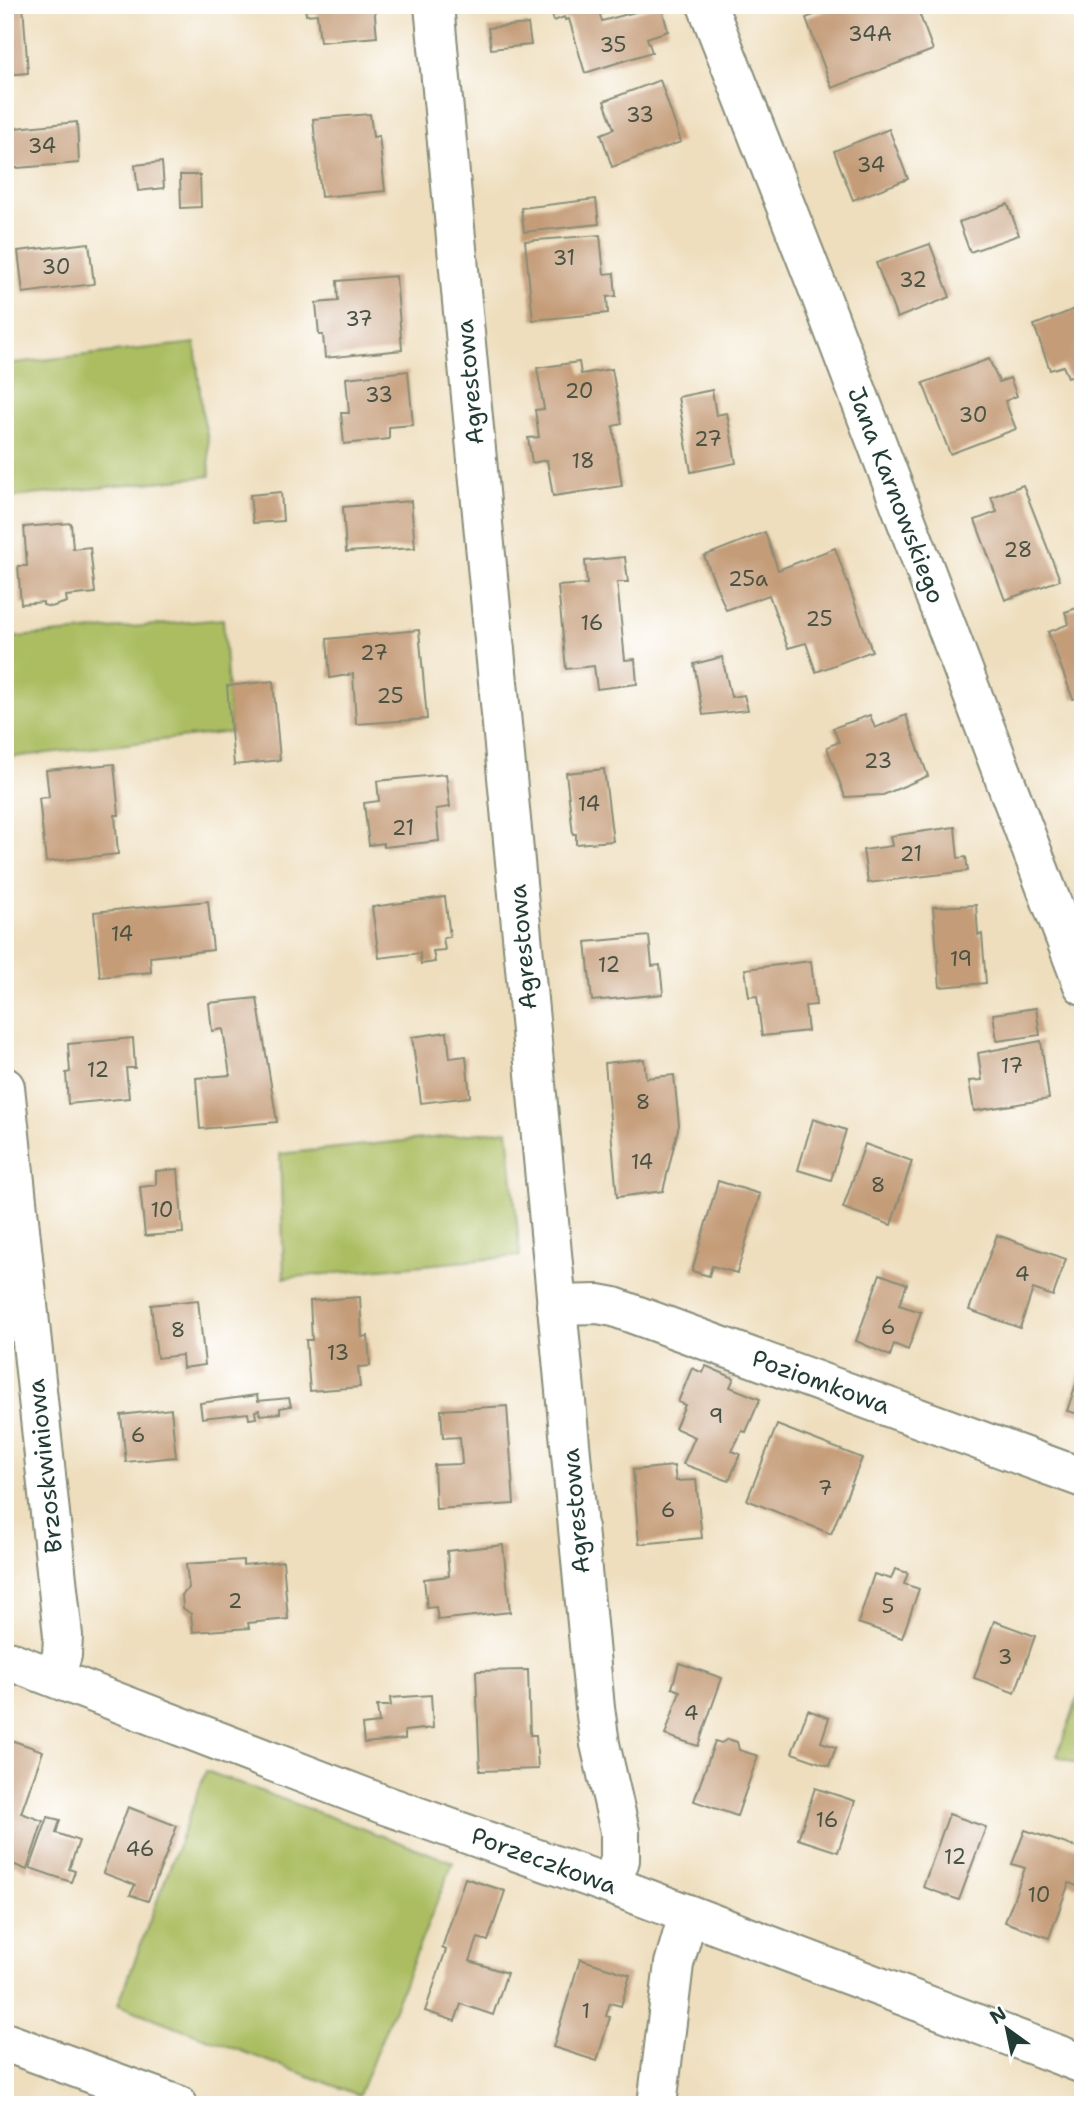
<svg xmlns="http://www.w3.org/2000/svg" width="1088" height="2110" font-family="'Shantell Sans',sans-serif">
<rect width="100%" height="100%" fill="#fff"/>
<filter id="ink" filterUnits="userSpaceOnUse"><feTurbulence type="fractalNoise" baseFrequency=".0143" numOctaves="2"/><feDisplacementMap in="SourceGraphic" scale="14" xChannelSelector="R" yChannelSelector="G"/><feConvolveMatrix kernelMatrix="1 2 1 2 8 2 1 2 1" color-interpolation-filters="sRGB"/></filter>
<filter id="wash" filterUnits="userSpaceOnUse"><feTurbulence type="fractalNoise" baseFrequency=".00686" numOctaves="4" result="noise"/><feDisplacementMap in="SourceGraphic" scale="28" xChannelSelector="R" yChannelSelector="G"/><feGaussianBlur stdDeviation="1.57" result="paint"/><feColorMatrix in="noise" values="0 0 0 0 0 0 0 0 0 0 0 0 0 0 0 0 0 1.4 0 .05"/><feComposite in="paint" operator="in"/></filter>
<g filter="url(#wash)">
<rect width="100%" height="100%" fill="#eedebd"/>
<!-- green -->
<g fill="#abbd61" stroke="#657d4a" stroke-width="2">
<path d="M195,343l7,68 6,29 2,36 -205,22v-134z"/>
<path d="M223,619l8,113 -226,26v-120z"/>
<path d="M508,1130l12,126 -236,22 -4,-124z"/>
<path d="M1083,1684v82l-26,-10z"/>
<path d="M206,1771l247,91 -94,233 -241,-90z"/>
</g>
<g id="blocks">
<!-- building -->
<g fill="#c59c78">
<path d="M5,5h18l5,68 -23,2z"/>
<path d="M305,5h69l3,32 -57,5 -3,-28 -11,1z"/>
<path d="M549,5h63l1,3 -14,4 3,9 59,-16 7,26 -21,7 5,14 -67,21 -16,-54 -4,1 -1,-3 -10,4z"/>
<path d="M840,5h6l2,8 21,-8h47l17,45 -101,38 -26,-70z"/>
<path d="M528,24l3,21 -40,4 -3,-21z"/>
<path d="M660,80l21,62 -69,25 -11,-33 13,-5 -10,-28z"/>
<path d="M370,114l3,23 6,-1 6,55 -64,6 -8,-78z"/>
<path d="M77,122l2,41 -74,6v-40z"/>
<path d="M889,129l19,50 -55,21 -19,-49z"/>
<path d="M162,162l2,26 -26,3 -3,-26z"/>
<path d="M180,175h20l1,32 -20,1z"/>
<path d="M596,199l3,25 -75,8 -3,-24z"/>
<path d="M1008,204l11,31 -49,17 -11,-30z"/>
<path d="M600,235l4,39 10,-1 2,23 -9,1 1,16 -75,7 -8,-79z"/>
<path d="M89,243l5,41 -71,9 -5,-42z"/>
<path d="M930,244l20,53 -53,21 -21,-55z"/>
<path d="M396,276l6,74 -77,8 -2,-23h-4l-3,-32 22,-2 -1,-20z"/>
<path d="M1083,306v29l-6,2 6,15v7l-5,1 5,12 -15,5 -5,-11 -13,4 -16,-45z"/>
<path d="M989,359l10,23 11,-4 7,18 -12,5 11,28 -66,25 -27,-71z"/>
<path d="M579,362l2,12 31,-5 10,55 -9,2 9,60 -69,10 -6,-36 -15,3 -4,-25 11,-1 -4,-27 9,-1 -7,-41z"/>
<path d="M408,371l5,54 -24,2v12l-45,5 -3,-31h8l-3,-35z"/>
<path d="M712,390l4,25 11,-2 9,50 -45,9 -13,-75z"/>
<path d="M1023,485l37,95 -55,20 -30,-80 22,-8 -6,-15z"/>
<path d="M281,492l2,29 -30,2 -3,-28z"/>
<path d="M411,501l4,47 -69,4 -3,-45z"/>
<path d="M71,523l2,26 17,-2 5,46 -29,3 1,6 -16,5 -8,-2v-3l-22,2 -3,-38h9l-3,-39z"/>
<path d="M765,532l13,38 57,-22 37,103 -56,21 -10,-29 -18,5 -19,-53 -43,15 -22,-54z"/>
<path d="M625,557l3,25h-11l8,78 10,-1 2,25 -40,5 -3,-23 -28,3 -8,-83 29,-2 -2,-23z"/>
<path d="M1083,606v90l-10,3 -25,-67 21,-8 -4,-12z"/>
<path d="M419,630l8,89 -71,5 -3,-50 -23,4 -3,-39z"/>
<path d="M722,657l9,40 13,-2 4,15 -45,5 -9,-51z"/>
<path d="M273,681l7,79 -46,5 -7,-79z"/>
<path d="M870,715l5,13 31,-13 22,61 -45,19 -38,2 -18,-50 12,-5 -6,-14z"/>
<path d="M114,764l5,51h-4l3,39 -72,8 -7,-64 10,-1 -3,-27z"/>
<path d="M604,769l9,72 -37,3v-10h-3l-7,-61z"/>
<path d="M446,774l4,33 -14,2 3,32 -55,6 -1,-4 -14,2 -5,-42 15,-2 -2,-20z"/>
<path d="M955,827l3,31 8,-1 2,14 -100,12 -5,-33 29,-4 -2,-10z"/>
<path d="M445,897l5,40 -7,1 2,12 -12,1 2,11 -14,2 -1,-11 -41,5 -7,-51z"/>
<path d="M208,901l5,49 -63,7 1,15 -51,5 -6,-65z"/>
<path d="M976,905l2,30 4,-1 4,49 -46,4 -7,-80z"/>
<path d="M649,936l3,30 8,-1 3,29 -71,7 -6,-59z"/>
<path d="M811,961l5,44 -11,1 3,25 -46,5 -5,-40 -8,1 -4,-28z"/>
<path d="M257,998l20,124 -77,7 -4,-51 34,-3 -7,-46 -11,2 -3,-28z"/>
<path d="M1036,1008l4,27 -43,6 -4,-27z"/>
<path d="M447,1032l3,26 16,-2 4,41 -49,6 -9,-66z"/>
<path d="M133,1038l2,30h-9l3,30 -61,6 -2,-31 4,-1 -2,-28z"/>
<path d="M1041,1041l8,58 -75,12 -5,-30 13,-1 -4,-27z"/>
<path d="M644,1059l2,19 28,-3 5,50 -16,66 -46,6 -12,-134z"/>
<path d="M813,1119l33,11 -15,50 -33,-10z"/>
<path d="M865,1144l47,17 -21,64 -48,-17z"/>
<path d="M178,1169l5,64 -38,3 -5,-49 16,-2v-14z"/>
<path d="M718,1181l42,13 -23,79 -25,-7 -3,10 -17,-5z"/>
<path d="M997,1235l69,24 -13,37 -20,-7 -13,39 -51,-18z"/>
<path d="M880,1274l27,10 -8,21 22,7 -13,38 -14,-6 -4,12 -34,-15z"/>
<path d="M360,1297l2,40 6,-1 2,30 -12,1 2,20 -50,4 -4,-51h6l-2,-39z"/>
<path d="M198,1300l7,65 -22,3 -1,-13 -25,3 -6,-53z"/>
<path d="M1083,1363v52l-16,-4z"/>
<path d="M706,1366l28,12 -4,9 30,12 -14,33 -4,-1 -10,20 8,3 -11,27 -46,-17 12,-27 -20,-9 10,-23 -7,-3 14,-34 11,5z"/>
<path d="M257,1395l1,6 31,-3 2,8 -11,2v5l-20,2 -1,-5 -4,1 1,7 -7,1 -1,-6 -46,5 -2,-15z"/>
<path d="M507,1406l7,98 -78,5 -2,-44 28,-1 -2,-27 -17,1 -2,-28z"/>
<path d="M171,1409l5,48 -50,5 -5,-47z"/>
<path d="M777,1425l85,33 -31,76 -84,-34z"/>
<path d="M674,1466l2,15 20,-1 6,58 -63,6 -6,-74z"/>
<path d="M503,1545l7,67 -72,8 -2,-13 -9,1 -3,-29 25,-3 -2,-25z"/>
<path d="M243,1560v5l40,-4 5,58 -40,4 1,5 -56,4 -2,-18 -8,-6 -1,-13 7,-7 -3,-24z"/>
<path d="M895,1569l13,4 -4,11 15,5 -17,49 -44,-15 16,-49 17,5z"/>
<path d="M994,1621l41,15 -20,57 -41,-15z"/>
<path d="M679,1663l43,15 -24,68 -33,-11 15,-44 -8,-3z"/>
<path d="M528,1670l2,65h6l2,34 -58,2 -4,-100z"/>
<path d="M431,1695l2,33 -28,3v8l-41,4 -2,-18 17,-2 -2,-17h14l-1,-8z"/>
<path d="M808,1710l21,8 -8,24 15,5 -7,19 -37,-13z"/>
<path d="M5,1738l38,13 -22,62 22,8 -16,49 -22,-9z"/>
<path d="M728,1739l9,3 2,8 19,6 -21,60 -43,-15 21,-60 6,2z"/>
<path d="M815,1788l40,13 -17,51 -40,-13z"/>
<path d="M128,1807l49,19 -29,75 -18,-6 5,-10 -32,-12z"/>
<path d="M949,1814l37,13 -27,73 -36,-13z"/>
<path d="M48,1817l12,3 -4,13 23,8 -10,28 6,2 -4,11 -41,-14z"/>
<path d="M1025,1830l56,19 2,3v36l-14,-5 -20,55 -44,-16 20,-54 -13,-4z"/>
<path d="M465,1878l40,13 -17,50 -10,-3 -8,23 37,12 -14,42 -32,-11 -6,17 -30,-10 21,-61 -4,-2z"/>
<path d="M580,1959l50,16 -9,31 -11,-3 -4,13 4,1 -13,44 -44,-14z"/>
</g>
</g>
</g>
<g filter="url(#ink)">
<use href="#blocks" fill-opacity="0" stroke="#868e78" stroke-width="2"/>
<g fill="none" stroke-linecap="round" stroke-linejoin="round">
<defs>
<g id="street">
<path d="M434,5l161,1703 5,36 20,87v29l-9,25"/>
<path d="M707,5l110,281 266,699"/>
<path d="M5,1087l58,549 -1,19 -7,22"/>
<path d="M556,1305l42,-1 16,3 469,171"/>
<path d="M5,1659l380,146 226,80 472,179"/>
<path d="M657,2105l17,-141 14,-49"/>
</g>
<path id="secondary" d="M5,2042l173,63"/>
</defs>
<!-- street casing -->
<use href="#street" stroke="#868e78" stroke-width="42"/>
<!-- secondary casing -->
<use href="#secondary" stroke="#868e78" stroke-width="42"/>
<!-- street -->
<use href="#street" stroke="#fff" stroke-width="38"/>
<!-- secondary -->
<use href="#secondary" stroke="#fff" stroke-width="38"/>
</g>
</g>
<g text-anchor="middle" stroke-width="6" stroke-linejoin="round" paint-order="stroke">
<!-- number labels -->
<g font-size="21" fill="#485545">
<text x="870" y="41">34A</text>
<text x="613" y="52">35</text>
<text x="640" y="122">33</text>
<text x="42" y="153">34</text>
<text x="871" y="172">34</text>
<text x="564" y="265">31</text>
<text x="56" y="274">30</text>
<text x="913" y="287">32</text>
<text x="359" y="326">37</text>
<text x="579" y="398">20</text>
<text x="379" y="402">33</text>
<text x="973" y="422">30</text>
<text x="708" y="446">27</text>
<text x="583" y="468">18</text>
<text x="1018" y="557">28</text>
<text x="748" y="586">25a</text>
<text x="819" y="626">25</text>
<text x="592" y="630">16</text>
<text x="374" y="660">27</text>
<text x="390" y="703">25</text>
<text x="878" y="768">23</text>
<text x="589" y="811">14</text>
<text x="403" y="835">21</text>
<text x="911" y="861">21</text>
<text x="122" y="941">14</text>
<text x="961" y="966">19</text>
<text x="609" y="972">12</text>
<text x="1012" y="1073">17</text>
<text x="98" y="1077">12</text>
<text x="643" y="1109">8</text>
<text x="642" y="1169">14</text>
<text x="878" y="1192">8</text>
<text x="162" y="1217">10</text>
<text x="1022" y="1281">4</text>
<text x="888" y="1334">6</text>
<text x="178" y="1337">8</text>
<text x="338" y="1360">13</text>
<text x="716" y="1423">9</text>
<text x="138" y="1442">6</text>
<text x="825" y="1495">7</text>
<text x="668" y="1517">6</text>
<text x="235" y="1608">2</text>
<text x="888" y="1613">5</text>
<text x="1005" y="1664">3</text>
<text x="691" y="1720">4</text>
<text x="827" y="1827">16</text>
<text x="140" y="1856">46</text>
<text x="955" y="1864">12</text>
<text x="1039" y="1902">10</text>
<text x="586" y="2018">1</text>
</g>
<!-- street labels -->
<g font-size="24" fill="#1f3d34" stroke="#fff">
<text transform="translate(470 382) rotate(-95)" y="8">Agrestowa</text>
<text transform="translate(896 495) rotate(69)" y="8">Jana Karnowskiego</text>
<text transform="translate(523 947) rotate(-95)" y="8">Agrestowa</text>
<text transform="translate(821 1382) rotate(20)" y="8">Poziomkowa</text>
<text transform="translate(45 1466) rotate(-96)" y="8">Brzoskwiniowa</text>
<text transform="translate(576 1511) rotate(-95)" y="8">Agrestowa</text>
<text transform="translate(544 1861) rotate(20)" y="8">Porzeczkowa</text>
</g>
</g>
<!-- margin -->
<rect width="1088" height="2110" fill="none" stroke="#fff" stroke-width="28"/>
<!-- north arrow -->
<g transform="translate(1007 2029) rotate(327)" stroke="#ffffff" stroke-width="5" paint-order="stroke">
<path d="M0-5L12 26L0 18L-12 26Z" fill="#1f3d34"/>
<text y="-10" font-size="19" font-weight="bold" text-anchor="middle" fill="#1f3d34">N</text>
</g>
</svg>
